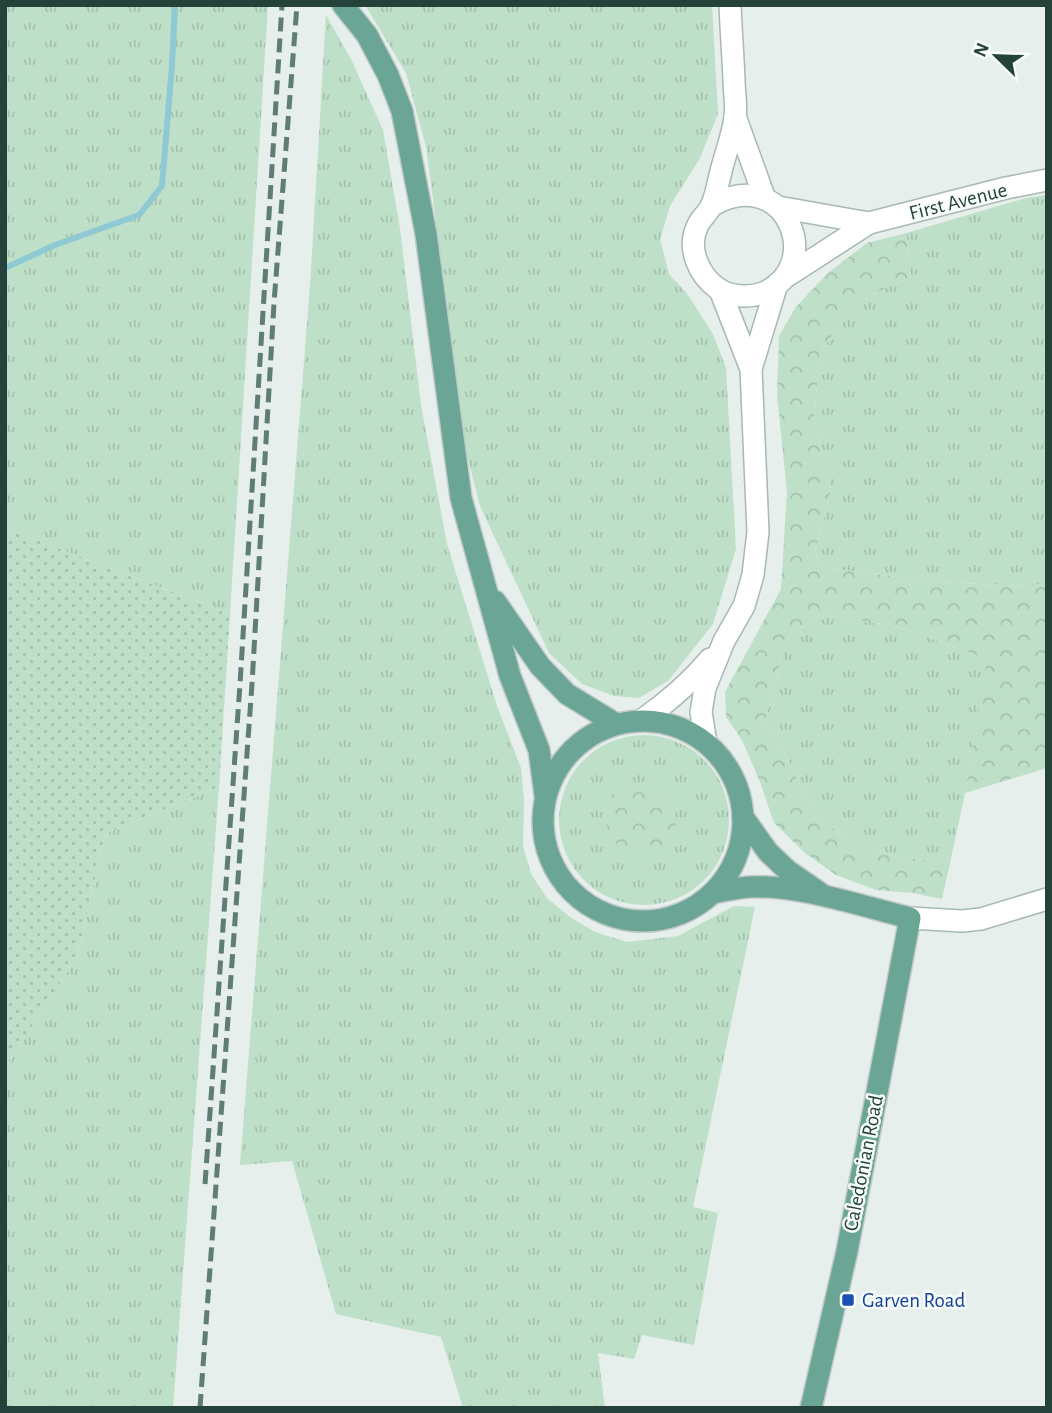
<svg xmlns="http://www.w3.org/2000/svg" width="1052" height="1413" font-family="'Alegreya Sans',sans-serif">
<defs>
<pattern id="grass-tufts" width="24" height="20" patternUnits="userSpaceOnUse" patternTransform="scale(1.75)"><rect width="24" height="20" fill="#bfe0c8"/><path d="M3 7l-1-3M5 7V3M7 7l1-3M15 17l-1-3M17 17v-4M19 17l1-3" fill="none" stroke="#a4c1ad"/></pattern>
<pattern id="forest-crowns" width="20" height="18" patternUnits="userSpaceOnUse" patternTransform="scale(1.75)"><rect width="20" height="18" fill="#bfe0c8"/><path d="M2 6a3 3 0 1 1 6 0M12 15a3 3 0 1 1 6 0" fill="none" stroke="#a4c1ad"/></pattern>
<pattern id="park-dots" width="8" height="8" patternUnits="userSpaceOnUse" patternTransform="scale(1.75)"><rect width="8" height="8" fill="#bfe0c8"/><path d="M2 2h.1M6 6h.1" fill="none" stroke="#a4c1ad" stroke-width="1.8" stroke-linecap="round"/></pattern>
</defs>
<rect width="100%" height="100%" fill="#e6efeb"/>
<!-- grass -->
<g fill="url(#grass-tufts)">
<path d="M5,5h263l-38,609 -225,-86z"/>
<path d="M365,5h347l6,109 -18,44 -30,48 -10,33 9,35 19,21 25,39 13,34 10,181 -23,75 -45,57 -29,17 -25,-2 -32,-12 -33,-31 -69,-147 -13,-51 -41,-308 -20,-74z"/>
<path d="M326,15l25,44 32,71 17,98 21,177 26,139 50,162 24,62 3,32 -1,46 8,28 16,24 23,19 25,15 32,10 51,-6 56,-30 21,1 -62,300 25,6 -24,132 -52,-10 -8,24 -36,-6 7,55h-142l-22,-71 -105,-23 -44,-153 -52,4 70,-879z"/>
<path d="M1047,195v388l-17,3 -96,-4 -113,-15 -6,-13 16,-65 -17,-71 6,-65 22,-31 26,-26 43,-19 -5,-44 120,-35z"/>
<path d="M820,614l79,13 89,32 -24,139 -14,65 -57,-7 -30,-10 -36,-18 -20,-28 -23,-49 -20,-26 24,-89z"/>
<circle cx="644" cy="820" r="85"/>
<path d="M219,787l-46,621h-168v-340l72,-111 28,-123z"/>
</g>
<!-- forest -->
<g fill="url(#forest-crowns)">
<path d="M906,233l5,44 -43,19 -26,26 -22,31 -6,65 17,71 -16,65 6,13 113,15 95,4 18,-3v185l-82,25 22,-134 -88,-32 -79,-13 -32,22 -24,89 20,26 23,49 20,28 36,18 30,10 57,7 -8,36 -29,-6 -37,-3 -40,-15 -31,-22 -31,-30 -14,-41 -18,-42 -16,-23 -1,-25 56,-103 6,-98 -10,-96 2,-59 16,-28 32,-34 40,-31z"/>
<circle cx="641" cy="819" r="35"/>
</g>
<!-- park -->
<path fill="url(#park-dots)" d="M5,528l225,86 -11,173 -114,47 -28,123 -72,111z"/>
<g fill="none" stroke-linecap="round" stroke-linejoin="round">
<!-- stream -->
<path stroke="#8ec9d4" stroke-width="6" d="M5,268l50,-23 84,-30 23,-29 10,-121 3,-60"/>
<defs>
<g id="minor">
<path d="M735,116l30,83"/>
<path d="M711,206c76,-44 115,61 52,87 -14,5 -34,4 -46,-5 -18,-13 -30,-39 -20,-61 3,-8 11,-14 15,-22 5,-13 7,-28 11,-41 4,-15 10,-31 12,-47 2,-12 -1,-25 -1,-37 -1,-25 -3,-50 -4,-75"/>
<path d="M778,207l91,16"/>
<path d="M784,278l85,-55 137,-35 41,-8"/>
<path d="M751,369l26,-85"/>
<path d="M642,720c26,-18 48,-37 68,-61"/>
<path d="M706,743l-5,-31 4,-24 19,-47 20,-35 9,-31 5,-43 -7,-163 -31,-79"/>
<path d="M910,918l52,3 19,-2 66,-20"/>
</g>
<g id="major">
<path d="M343,5l24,30 21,40 14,36 24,123 35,264 49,178 29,74 6,45"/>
<path d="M495,601l45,65 27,28 49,30"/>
<circle cx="643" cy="821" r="100"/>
<path d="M743,817l25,35 20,19 32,22"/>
<path d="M713,893c9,-2 18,-4 27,-5 48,-7 121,18 170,30l-63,333 -36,157"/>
</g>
</defs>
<!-- minor casing -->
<use href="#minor" stroke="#a8b8b2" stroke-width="24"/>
<!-- major casing -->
<use href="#major" stroke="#c2cac8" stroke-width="24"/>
<!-- minor -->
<use href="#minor" stroke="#fff" stroke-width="21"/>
<!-- major -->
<use href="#major" stroke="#6aa596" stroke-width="21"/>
<!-- rail -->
<g stroke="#5f7d75" stroke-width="5" stroke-dasharray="14 7" stroke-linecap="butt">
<path d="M205,1184l35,-500 42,-679"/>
<path d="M200,1408l52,-724 22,-381 23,-298"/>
</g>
</g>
<!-- markers -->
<rect fill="#1a4fb4" stroke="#f7fbf9" stroke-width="2.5" x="841" y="1293" width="14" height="14" rx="3.5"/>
<g text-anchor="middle" stroke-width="5" stroke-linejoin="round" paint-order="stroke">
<!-- street labels -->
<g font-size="21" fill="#24423a" stroke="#f7fbf9">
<text transform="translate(958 201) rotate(-14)" y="7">First Avenue</text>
<text transform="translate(863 1163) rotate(-79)" y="7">Caledonian Road</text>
</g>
<!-- transit labels -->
<g font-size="21" fill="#164399" stroke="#f7fbf9" text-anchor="start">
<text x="862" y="1307">Garven Road</text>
</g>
</g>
<!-- border -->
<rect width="1052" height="1413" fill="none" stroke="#24423a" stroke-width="14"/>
<!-- north arrow -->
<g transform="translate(996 56) rotate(293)" stroke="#f7fbf9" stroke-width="5" paint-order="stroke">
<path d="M0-5L12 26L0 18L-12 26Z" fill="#24423a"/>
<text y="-10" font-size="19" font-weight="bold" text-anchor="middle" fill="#24423a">N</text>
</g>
</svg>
